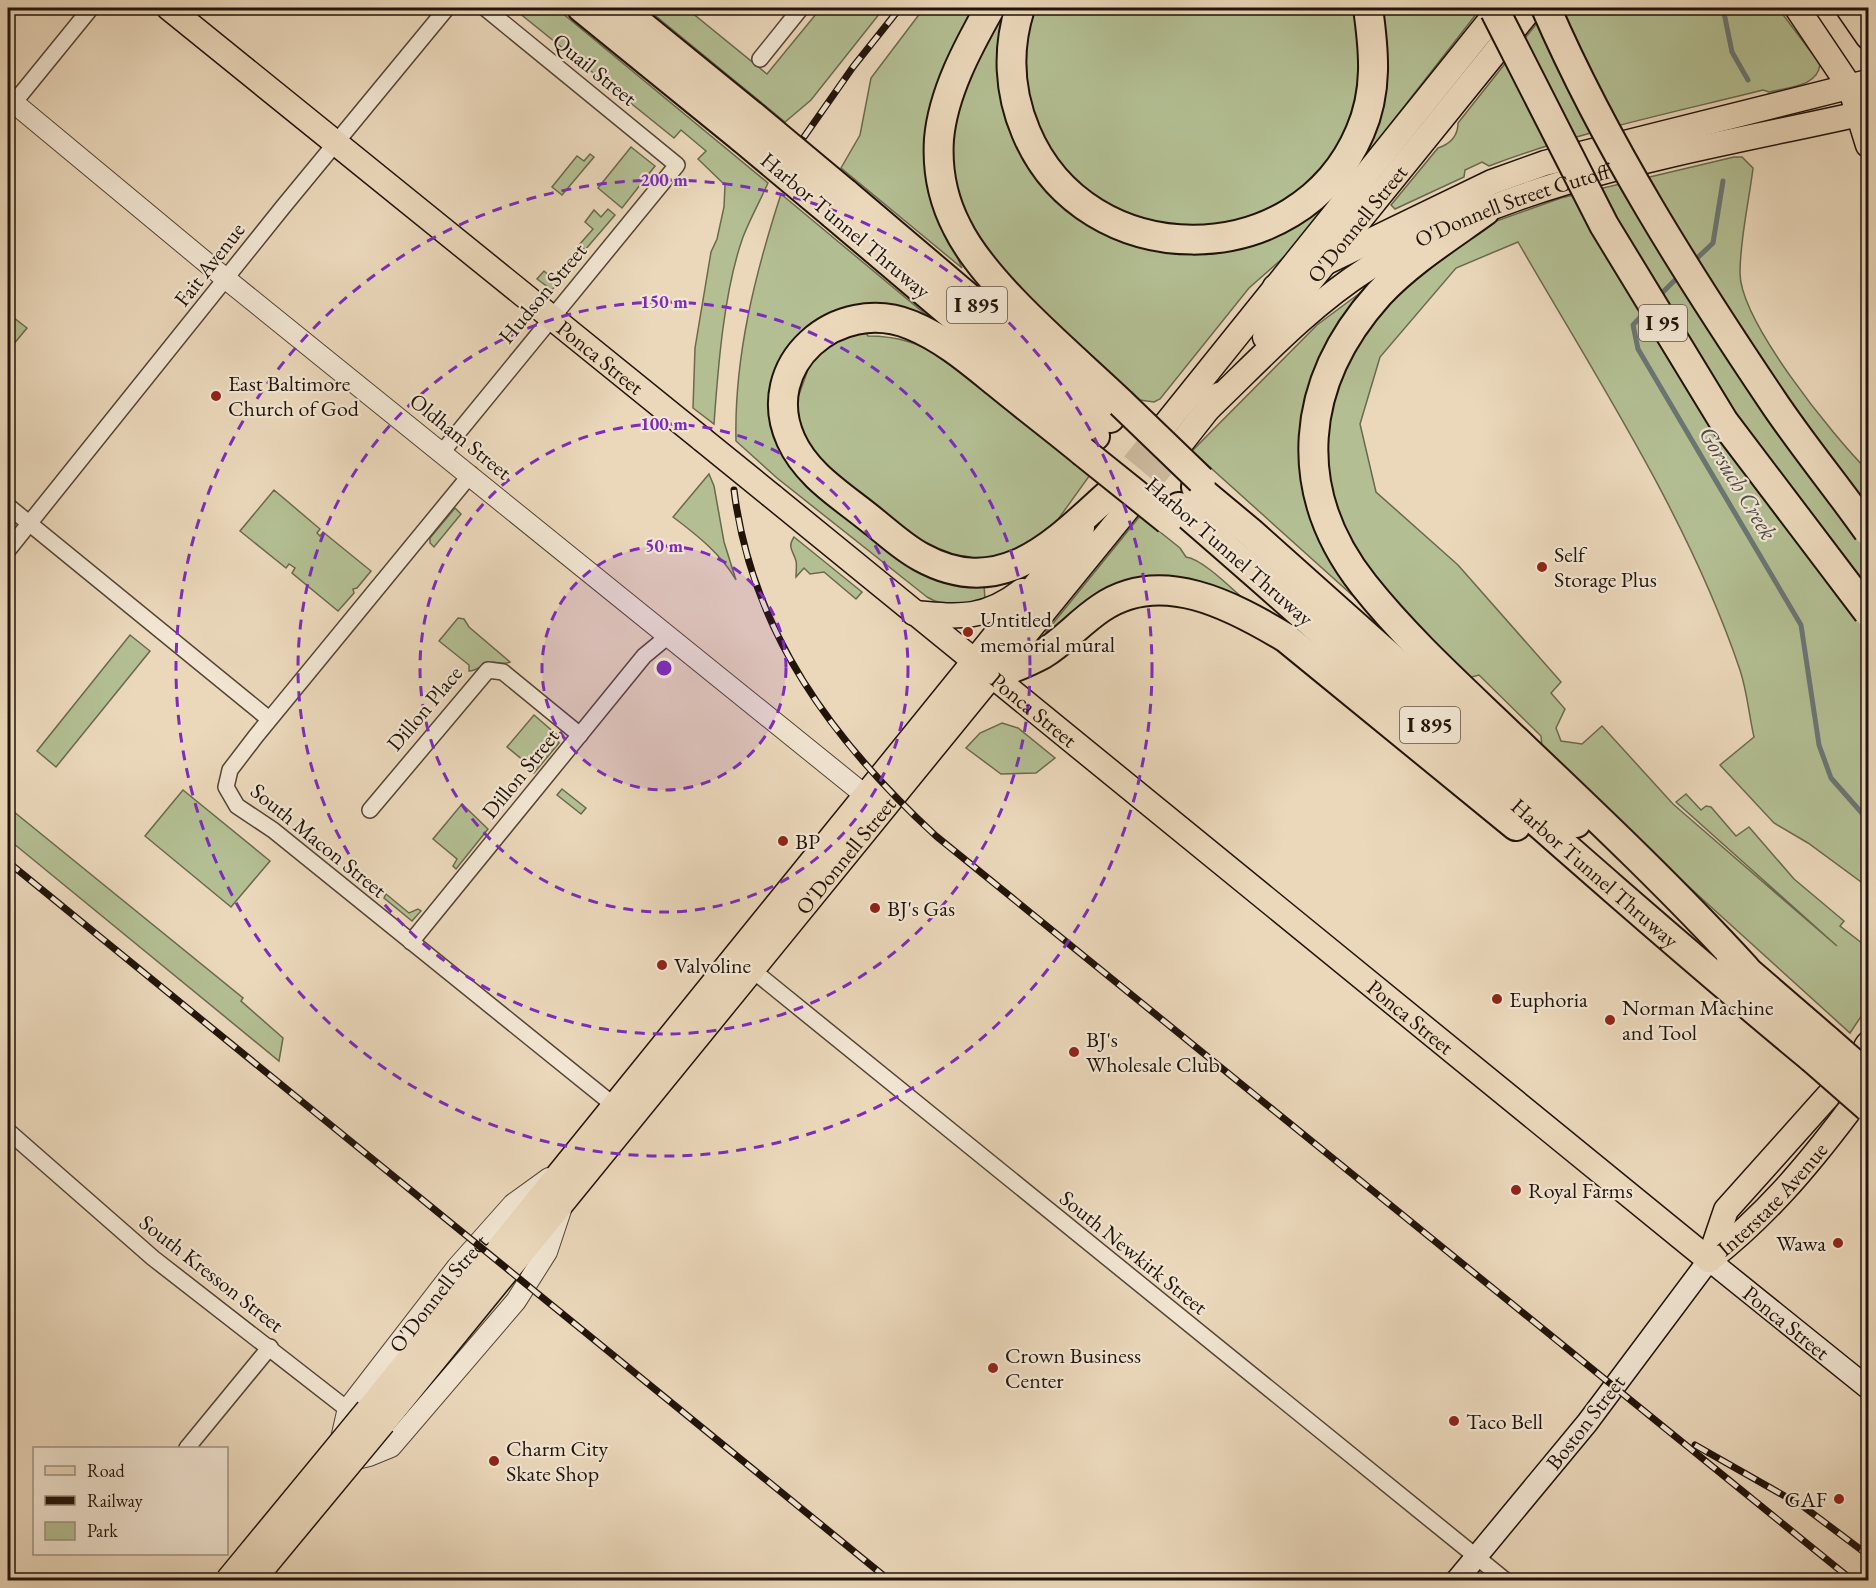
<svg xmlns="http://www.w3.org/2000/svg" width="1876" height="1588" font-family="'EB Garamond',serif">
<rect width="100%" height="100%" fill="#ebd8bb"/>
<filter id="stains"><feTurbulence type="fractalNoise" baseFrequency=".00333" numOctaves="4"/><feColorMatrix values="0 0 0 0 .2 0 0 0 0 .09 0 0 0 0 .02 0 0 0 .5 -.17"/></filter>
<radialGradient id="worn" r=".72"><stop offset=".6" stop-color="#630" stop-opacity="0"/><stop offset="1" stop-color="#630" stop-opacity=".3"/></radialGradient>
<!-- green -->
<g fill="#b3bf93" stroke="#6a694e" stroke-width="1.5">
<path d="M513,8h43l212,175c-8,18 -18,36 -25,54 -19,53 -25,130 -29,187l-21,-16 2,-60 16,-96 6,-13 7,-32 1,-22 -27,-26 8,-8 -25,-21 -7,8z"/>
<path d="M646,8h40l81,66 54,-66h63l-73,92 -26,22z"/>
<path d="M924,8h52l-43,194 29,66 -121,-100 19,-33 11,-57z"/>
<path d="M1000,8h12l29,167 156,77 33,-3 112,-66 36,-175h103l-189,242 -43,38 -89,111 -6,3 -14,-2 -140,-129 -43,-63 -7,-78 31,-85z"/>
<path d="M1031,8h327l3,26 -1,54 -11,36 -17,32 -37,38 -28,18 -21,8 -69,12 -88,-35 -46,-53 -21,-72z"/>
<path d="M1549,8h229l42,56c-2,23 -32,23 -51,28l-6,-2c-92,23 -185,42 -274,76l-7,-4 -17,8 -1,7 -69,32 -4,-4 47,-57c12,-4 20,-12 20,-25z"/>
<path d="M631,147l24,19 -33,42 -24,-20z"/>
<path d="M590,154l4,3 -32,38 -10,-8 25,-31 7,5z"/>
<path d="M1734,157h8l11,11c-4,34 -13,70 -13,105 0,48 93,163 128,198v416l-60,-44 -34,-20 -54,-58 34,-28c-5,-22 -7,-46 -14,-67 -51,-151 -143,-291 -222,-428l-62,26 -76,89 -20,67 16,68 82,73 103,117 -10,11 14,16 -9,19 5,13 21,3 20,-18 71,78 164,142 -161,-144 10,-8 15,16 5,-4 5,1 25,29 13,-9 45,52 50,42 -4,5 27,21 1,59 -18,27 -248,-225 -60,-62 -1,-10 -62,-61 -11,3 -87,-83 -54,-90 -3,-99 54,-104 96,-73 87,-31z"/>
<path d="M781,194l215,179 -76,-55 -119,26 -14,105 197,136 1,14c-18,7 -40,9 -58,-2l-150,-119 -41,-37c-2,-84 19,-167 45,-247z"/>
<path d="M608,209l7,6 -30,35 -6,-5 14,-16 -8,-7 9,-12 7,7z"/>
<path d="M544,271l9,8 7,-8 5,3 -13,16 -15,-11z"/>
<path d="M1376,281l-75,155 70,176 -179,-161 125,-126z"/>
<path d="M9,314l18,14 -19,23v-34z"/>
<path d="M864,330l4,6c29,0 52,7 77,23l145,116 -44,61 -63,27 -52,-11 -109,-85 -24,-40 -1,-27 13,-36 14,-16 13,-10z"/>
<path d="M709,474l5,12 10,56 12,38c-15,-26 -39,-45 -63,-63z"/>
<path d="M274,490l46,39 -3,4 3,3 3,-4 48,39 -14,17 -4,1 1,4 -16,18 -46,-38 3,-5 -6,-4 -3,4 -46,-37z"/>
<path d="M455,508l6,6 -27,33 -4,-4v-5z"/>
<path d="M1140,516l40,32 6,9c17,2 48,34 62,46l-52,-19 -146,52 -4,-4z"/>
<path d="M794,537l68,55 -6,7 -32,-27 -14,2 -6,-6 -8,9c0,-5 1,-12 0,-16 -3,-11 -9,-13 -2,-24z"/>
<path d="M458,618l6,1 5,8 41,35c-8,4 -13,-2 -21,1 -9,2 -11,8 -20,8v-6l-30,-24z"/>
<path d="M130,635l20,16 -94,116 -19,-16z"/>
<path d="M534,715l23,20 2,8 -25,30 -6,-4 2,-3 -23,-19z"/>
<path d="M1002,723l16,5 37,30 -19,15 -35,1 -35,-26 14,-15z"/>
<path d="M562,789l24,19 -5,6 -24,-19z"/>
<path d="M183,790l87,71 -39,46 -86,-71z"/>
<path d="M462,804l26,25 -32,40 -3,-3 4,-7 -24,-20z"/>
<path d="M8,807l235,191 -2,3 42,37 -4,23 -271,-222z"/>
<path d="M386,894l23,19 9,-4 3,2 -9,10 -28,-23z"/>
</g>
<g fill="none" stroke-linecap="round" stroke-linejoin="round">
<!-- stream -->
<g stroke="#6b7674" stroke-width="5">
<path d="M1723,8l9,44 16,28"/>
<path d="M1692,263l21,-20 10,-62"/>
<path d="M1658,297l23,-23"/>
<path d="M1646,311l-13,14 5,24 163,276 18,120 12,33 37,42"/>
</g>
<!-- primary-tunnel -->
<g stroke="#cdbaa0" stroke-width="24" stroke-dasharray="24 12" stroke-linecap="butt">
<path d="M1111,492l54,-67"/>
<path d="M1129,507l53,-65"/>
</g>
<defs>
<g id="minor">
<path d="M760,59l41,-51"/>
<path d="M8,110l83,-102"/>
<path d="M443,451l234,-286 -192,-157"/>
<path d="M471,474l-215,262 -26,34 -4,17 11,19 36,24 348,281"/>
<path d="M8,506l261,213"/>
<path d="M8,550l275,-343 164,-199"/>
<path d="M370,810l118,-140 15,2 77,63"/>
<path d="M411,942l233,-286 23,-19"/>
<path d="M745,964l760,616"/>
<path d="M8,1131l145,127 203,158"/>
<path d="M187,1448l83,-101"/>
</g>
<g id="tertiary">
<path d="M8,98l218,181 650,525"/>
<path id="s1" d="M340,1443l8,-35 109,-141 56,-63 36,-26"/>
<path d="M348,1461l21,-5 22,-9 125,-146 31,-49 14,-42"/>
</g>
<g id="secondary">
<path id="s2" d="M1457,1580l130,-157 122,-163 159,128"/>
</g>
<g id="primary">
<path id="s3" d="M169,8l534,432"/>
<path d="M1797,8l53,79 18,58"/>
<path d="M1848,8l20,29"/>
<path d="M1275,287l217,-105 53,-19 323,-81"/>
<path id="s4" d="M1265,337l266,-329"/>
<path id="s5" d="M1210,407c50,-48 99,-101 157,-138 143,-92 338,-120 501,-157"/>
<path d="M1165,425l335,-417"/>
<path d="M1182,442l37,-47"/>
<path id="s6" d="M772,496l937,764"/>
<path d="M914,613c45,4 71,7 108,-22"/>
<path d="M1866,1047l2,-3"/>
<path d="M1709,1260l17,-50 102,-114"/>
<path id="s7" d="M1709,1260c56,-44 96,-91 139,-148"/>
<path d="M368,1410l714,-882"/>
<path id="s8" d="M383,1423l746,-916"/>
</g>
<g id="motorway">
<path d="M582,8l160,130"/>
<path d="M620,8l134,109"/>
<path d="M990,8c-22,39 -47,85 -51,131 -2,30 4,61 18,88 28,58 116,130 164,176"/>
<path d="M1020,8c-13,41 -11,84 6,124 60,143 273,144 334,0 18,-41 14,-81 8,-124"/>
<path d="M845,193l265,225"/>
<path d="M1485,211c-36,26 -75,50 -106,83 -79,88 -90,196 -15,291 42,53 94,100 143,147 81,77 162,153 238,236"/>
<path d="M833,214l262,222"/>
<path d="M1082,451c-28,-23 -57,-45 -85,-68 -27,-22 -54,-45 -86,-58 -74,-30 -154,40 -120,115 16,36 53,57 83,82 15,12 30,26 47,35 80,44 133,-13 189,-64"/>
<path d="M1196,487l54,45 326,291"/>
<path id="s9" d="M1179,507c212,183 418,373 633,551"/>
<path d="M992,677c17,-8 35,-14 51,-23 21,-13 37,-32 58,-46 60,-41 132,-2 185,30l230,188"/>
<path d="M1731,957l96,83"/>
</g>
</defs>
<!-- minor casing -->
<use href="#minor" stroke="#544436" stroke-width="18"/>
<!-- tertiary casing -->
<use href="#tertiary" stroke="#544436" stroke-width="22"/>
<!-- secondary casing -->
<use href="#secondary" stroke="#21130a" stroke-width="24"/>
<!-- primary casing -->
<use href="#primary" stroke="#21130a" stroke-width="27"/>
<!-- motorway casing -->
<use href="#motorway" stroke="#21130a" stroke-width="32"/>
<!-- minor -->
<use href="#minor" stroke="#f2e6d3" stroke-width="15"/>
<!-- tertiary -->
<use href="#tertiary" stroke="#f2e6d3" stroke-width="20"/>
<!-- secondary -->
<use href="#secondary" stroke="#f2e6d3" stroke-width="21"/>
<!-- primary -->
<use href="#primary" stroke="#ebd8bb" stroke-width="24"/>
<!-- motorway -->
<use href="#motorway" stroke="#ebd8bb" stroke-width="28"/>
<defs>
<g id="rail">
<path d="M804,137l49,-70 47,-59"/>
<path d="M734,490c18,143 99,251 202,346l916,744"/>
<path d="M8,862l881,718"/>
<path d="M1695,1445l109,62 64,48"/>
</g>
</defs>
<!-- rail casing -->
<use href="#rail" stroke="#21130a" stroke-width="7"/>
<!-- rail -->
<use href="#rail" stroke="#f2e6d3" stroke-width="4.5" stroke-dasharray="14" stroke-linecap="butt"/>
<defs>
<g id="primary-bridge">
<path d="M703,440l69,56"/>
<path d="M228,1580l140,-170"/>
<path d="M253,1580l130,-157"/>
</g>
<g id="motorway-bridge">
<path d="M1546,8c60,138 142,267 226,392 30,45 65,87 96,131"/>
<path d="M1495,11l109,214 120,197 144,190"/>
<path d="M754,117l91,76"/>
<path d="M742,138l91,76"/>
<path d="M1121,403l80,77"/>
<path d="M1082,451l86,69"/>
<path d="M1827,1040l41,36"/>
<path d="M1812,1058l56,49"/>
</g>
</defs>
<!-- primary-bridge casing -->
<use href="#primary-bridge" stroke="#21130a" stroke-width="27" stroke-linecap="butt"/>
<!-- motorway-bridge casing -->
<use href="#motorway-bridge" stroke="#21130a" stroke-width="32" stroke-linecap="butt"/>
<!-- primary-bridge -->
<use href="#primary-bridge" stroke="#ebd8bb" stroke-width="24"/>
<!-- motorway-bridge -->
<use href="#motorway-bridge" stroke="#ebd8bb" stroke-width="28"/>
</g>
<!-- distance rings -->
<circle cx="664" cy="668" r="122" fill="#7b2cbf" fill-opacity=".12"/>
<g fill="none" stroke="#7b2cbf" stroke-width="3" stroke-dasharray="10 8">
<circle cx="664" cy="668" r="122"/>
<circle cx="664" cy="668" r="244"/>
<circle cx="664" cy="668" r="366"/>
<circle cx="664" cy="668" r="488"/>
</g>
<!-- markers -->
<g fill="#8f2418" stroke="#f2e6d3" stroke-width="2">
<circle cx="216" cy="396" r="6"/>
<circle cx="1542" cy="567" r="6"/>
<circle cx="968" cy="632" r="6"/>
<circle cx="783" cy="841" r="6"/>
<circle cx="875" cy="908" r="6"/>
<circle cx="662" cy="965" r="6"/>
<circle cx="1497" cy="999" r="6"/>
<circle cx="1610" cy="1020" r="6"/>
<circle cx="1074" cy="1052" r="6"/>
<circle cx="1516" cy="1190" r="6"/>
<circle cx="1838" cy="1243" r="6"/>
<circle cx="993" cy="1368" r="6"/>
<circle cx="1454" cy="1421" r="6"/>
<circle cx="494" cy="1461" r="6"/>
<circle cx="1839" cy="1499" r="6"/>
</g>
<g text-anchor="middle" stroke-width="4.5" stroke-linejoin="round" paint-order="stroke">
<!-- shield labels -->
<g fill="#f2e6d3" stroke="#605246" stroke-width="1.5">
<rect x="947" y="287" width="60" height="36" rx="4.5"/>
<rect x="1639" y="305" width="48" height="36" rx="4.5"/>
<rect x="1400" y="707" width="60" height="36" rx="4.5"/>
</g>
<g font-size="21" font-weight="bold" fill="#21130a">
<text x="977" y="312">I 895</text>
<text x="1663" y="330">I 95</text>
<text x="1430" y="732">I 895</text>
</g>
<!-- street labels -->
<g font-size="22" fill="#21130a" stroke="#f2e6d3">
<text transform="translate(595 69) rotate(39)" y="8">Quail Street</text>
<text dy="8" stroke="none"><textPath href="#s5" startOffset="369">O'Donnell Street Cutoff</textPath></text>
<text dy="8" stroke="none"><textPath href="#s4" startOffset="146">O'Donnell Street</textPath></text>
<text transform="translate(846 225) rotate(40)" y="8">Harbor Tunnel Thruway</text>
<text transform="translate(209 264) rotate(-52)" y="8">Fait Avenue</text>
<text transform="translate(542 293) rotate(-50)" y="8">Hudson Street</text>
<text dy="8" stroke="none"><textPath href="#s3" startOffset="555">Ponca Street</textPath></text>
<text transform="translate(461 436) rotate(39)" y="8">Oldham Street</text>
<text transform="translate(1230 551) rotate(41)" y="8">Harbor Tunnel Thruway</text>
<text transform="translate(424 708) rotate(-50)" y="8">Dillon Place</text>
<text dy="8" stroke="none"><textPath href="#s6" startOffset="338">Ponca Street</textPath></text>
<text transform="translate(520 773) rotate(-51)" y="8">Dillon Street</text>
<text transform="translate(319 840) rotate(39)" y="8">South Macon Street</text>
<text dy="8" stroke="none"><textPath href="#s8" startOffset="732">O'Donnell Street</textPath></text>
<text dy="8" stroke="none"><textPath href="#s9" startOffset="554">Harbor Tunnel Thruway</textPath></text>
<text dy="8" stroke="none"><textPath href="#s6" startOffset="824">Ponca Street</textPath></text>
<text dy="8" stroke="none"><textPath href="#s7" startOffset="88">Interstate Avenue</textPath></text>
<text transform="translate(1134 1252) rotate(39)" y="8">South Newkirk Street</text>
<text transform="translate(212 1273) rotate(38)" y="8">South Kresson Street</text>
<text dy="8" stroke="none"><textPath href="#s1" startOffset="182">O'Donnell Street</textPath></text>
<text dy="8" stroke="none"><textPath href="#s2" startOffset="507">Ponca Street</textPath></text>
<text transform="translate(1585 1422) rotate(-52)" y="8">Boston Street</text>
</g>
<!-- poi labels -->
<g font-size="22" fill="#21130a" stroke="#f2e6d3" text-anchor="start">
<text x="228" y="391">East Baltimore<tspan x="228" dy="25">Church of God</tspan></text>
<text x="1554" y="562">Self<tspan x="1554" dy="25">Storage Plus</tspan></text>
<text x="980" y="627">Untitled<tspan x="980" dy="25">memorial mural</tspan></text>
<text x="795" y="849">BP</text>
<text x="887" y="916">BJ's Gas</text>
<text x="674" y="973">Valvoline</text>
<text x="1509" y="1007">Euphoria</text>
<text x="1622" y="1015">Norman Machine<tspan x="1622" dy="25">and Tool</tspan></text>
<text x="1086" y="1047">BJ's<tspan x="1086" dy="25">Wholesale Club</tspan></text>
<text x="1528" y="1198">Royal Farms</text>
<text x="1826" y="1251" text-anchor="end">Wawa</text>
<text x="1005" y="1363">Crown Business<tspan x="1005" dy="25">Center</tspan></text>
<text x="1466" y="1429">Taco Bell</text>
<text x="506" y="1456">Charm City<tspan x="506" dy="25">Skate Shop</tspan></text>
<text x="1827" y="1507" text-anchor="end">GAF</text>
</g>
<!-- water labels -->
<g font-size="24" font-style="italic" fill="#4c4d48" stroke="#f2e6d3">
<text transform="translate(1738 483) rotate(59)" y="8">Gorsuch Creek</text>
</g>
</g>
<circle cx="664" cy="668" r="9" fill="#7b2cbf" stroke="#f2e6d3" stroke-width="3"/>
<g font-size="18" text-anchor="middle" font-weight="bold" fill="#7b2cbf" stroke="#f2e6d3" stroke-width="4.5" stroke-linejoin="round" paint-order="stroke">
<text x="664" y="186">200 m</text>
<text x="664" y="308">150 m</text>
<text x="664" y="430">100 m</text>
<text x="664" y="552">50 m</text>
</g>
<!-- margin -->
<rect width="1876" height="1588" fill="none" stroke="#ebd8bb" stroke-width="30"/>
<rect x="9" y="9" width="1858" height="1570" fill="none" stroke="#21130a" stroke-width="3"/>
<rect x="15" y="15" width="1846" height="1558" fill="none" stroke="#21130a" stroke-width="1.5"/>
<!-- legend -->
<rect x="33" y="1447" width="195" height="108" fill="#f2e6d3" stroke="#9e9283" stroke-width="1.5"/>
<rect x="45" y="1466" width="30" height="9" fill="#ebd8bb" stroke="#9e9283" stroke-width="1.5"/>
<text x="87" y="1477" font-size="18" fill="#21130a">Road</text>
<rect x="45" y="1496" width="30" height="9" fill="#21130a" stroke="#9e9283" stroke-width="1.5"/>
<text x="87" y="1507" font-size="18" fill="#21130a">Railway</text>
<rect x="45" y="1522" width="30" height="18" fill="#b3bf93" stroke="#9e9283" stroke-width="1.5"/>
<text x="87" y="1537" font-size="18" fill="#21130a">Park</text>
<rect width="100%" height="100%" filter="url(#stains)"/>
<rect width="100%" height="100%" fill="url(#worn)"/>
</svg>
